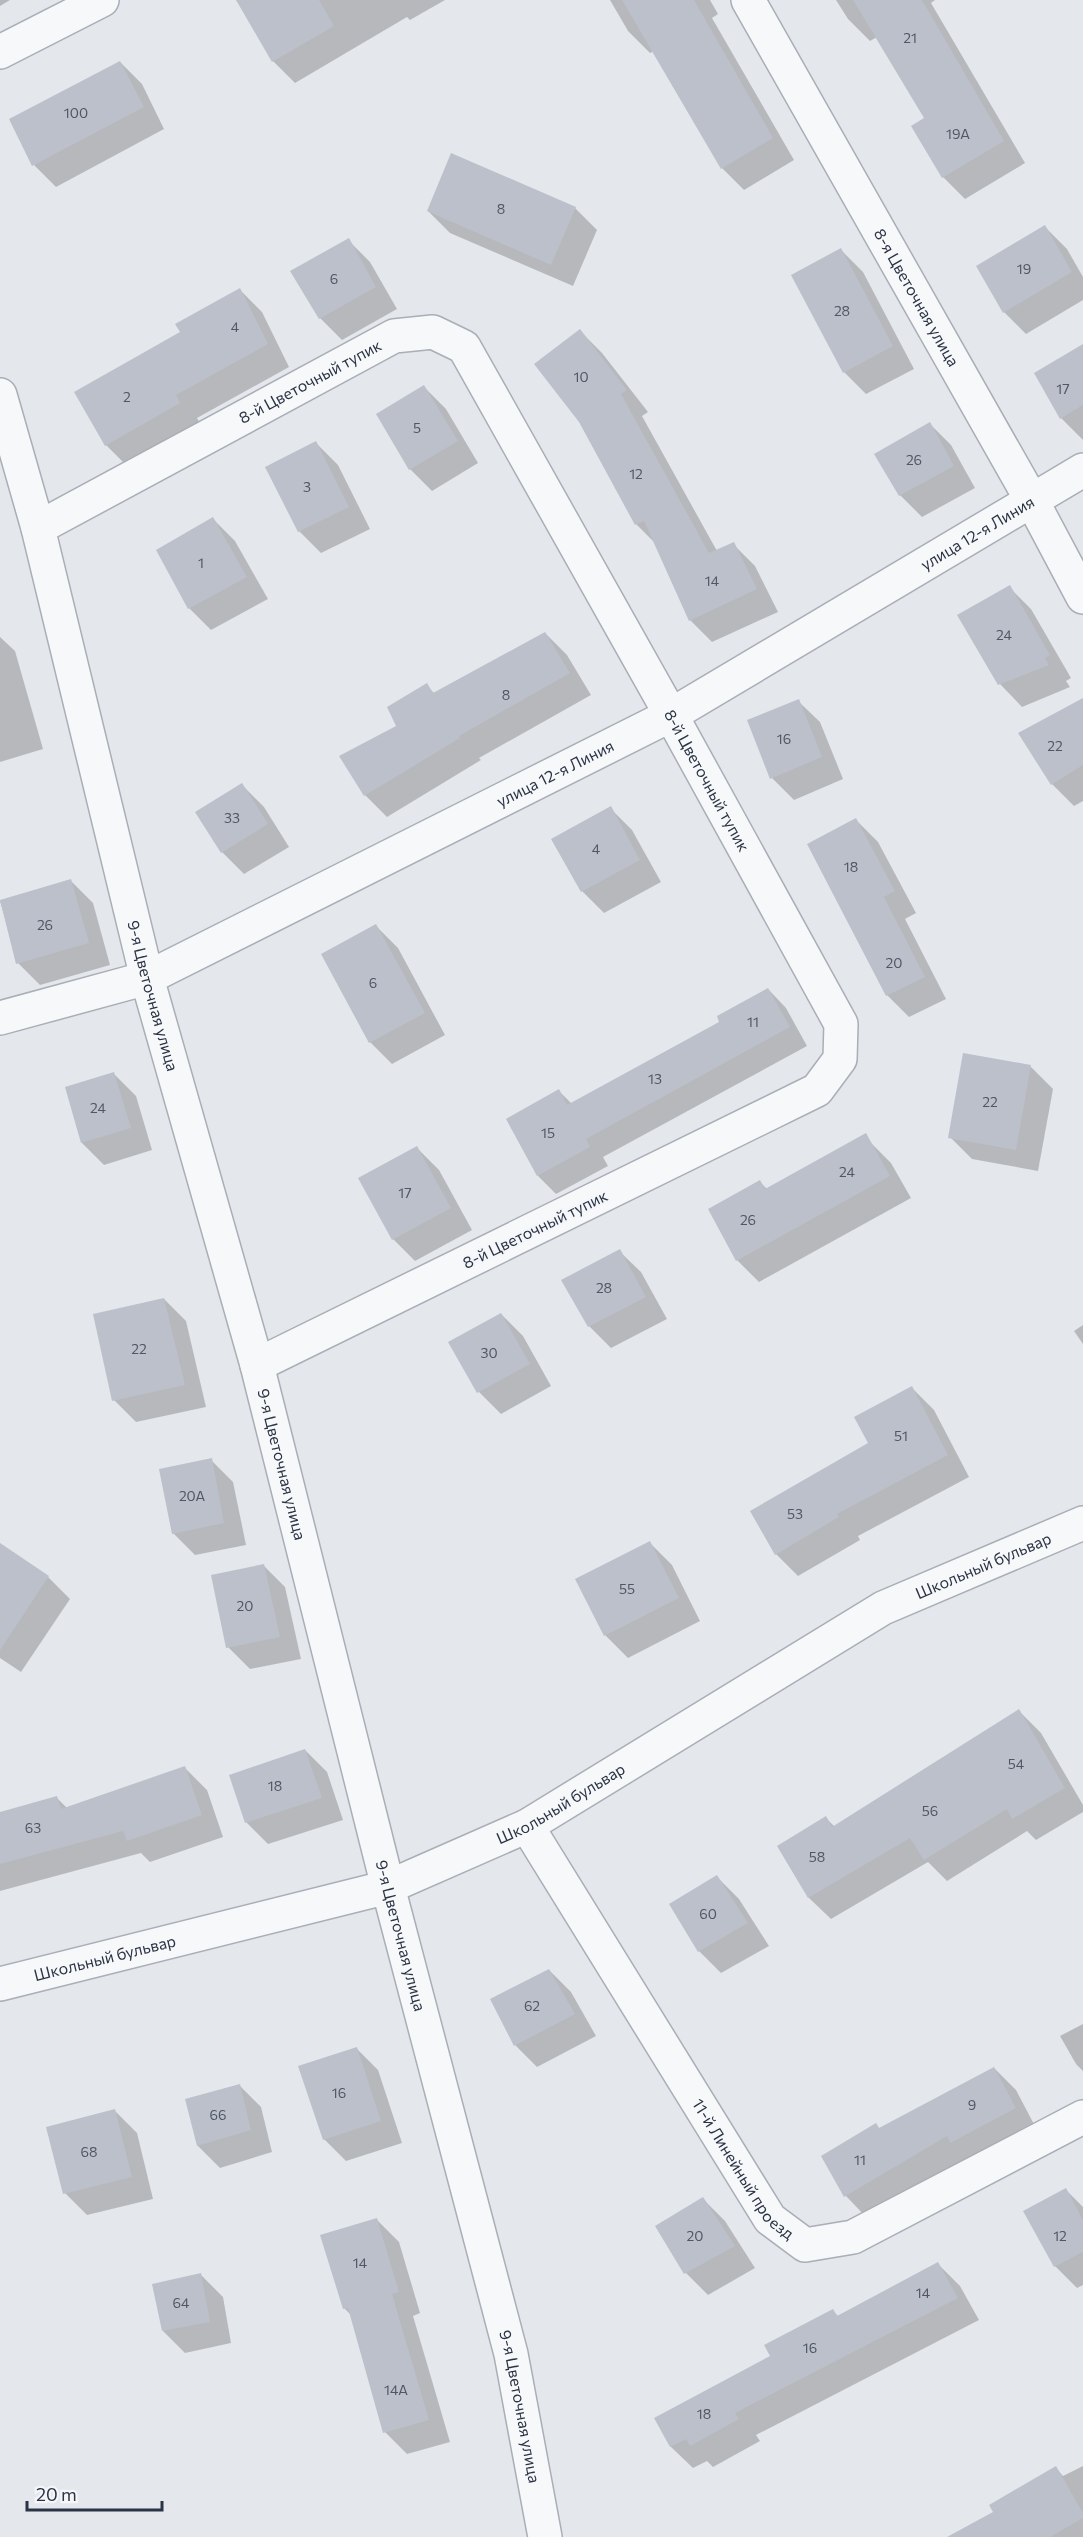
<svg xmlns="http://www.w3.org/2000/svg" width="1083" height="2537" font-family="Commissioner,sans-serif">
<rect width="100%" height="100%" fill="#e4e7ec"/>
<!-- shadow -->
<g fill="#0003">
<path d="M0,0h10l-10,6z"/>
<path d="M238,0h207l-35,20 -3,-3 -112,66 -22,-22z"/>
<path d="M610,0h100l8,14 -6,4 82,142 -50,30 -22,-22 -68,-117 -4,2 -22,-22z"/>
<path d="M836,0h99l-4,3 94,160 -60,36 -22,-22 -30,-50 13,-8 -49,-82 -7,4 -22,-22z"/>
<path d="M120,62l22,22 22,45 -108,58 -22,-22z"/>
<path d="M575,208l22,22 -24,56 -123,-53 -22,-22z"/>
<path d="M1045,227l22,22 16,28v23l-57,34 -22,-22z"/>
<path d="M348,240l22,22 27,47 -55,31 -22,-22z"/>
<path d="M841,250l22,22 51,97 -48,25 -22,-22z"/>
<path d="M240,290l22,22 27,55 -92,51 4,7 -73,42 -22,-22 76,-113z"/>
<path d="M580,331l22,22 46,59 -6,4 75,135 16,-7 22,22 23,46 -66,30 -22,-22 -35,-77 -18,-18 -57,-104z"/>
<path d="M1083,346v94l-22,-22z"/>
<path d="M424,387l22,22 32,54 -46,28 -22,-22z"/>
<path d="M929,423l22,22 24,43 -53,29 -22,-22z"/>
<path d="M316,443l22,22 32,64 -49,24 -22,-22z"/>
<path d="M213,519l22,22 33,58 -57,31 -22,-22 -31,-58z"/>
<path d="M1009,587l22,22 40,69 -5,3 4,6 -48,20 -22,-23 -41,-68z"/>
<path d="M545,633l22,22 24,40 -112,63 2,2 -94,57 -22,-22 -24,-39 57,-30 28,-41 9,9z"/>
<path d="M0,637l15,14 28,98 -43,13z"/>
<path d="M798,701l22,21 23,57 -49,21 -22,-22z"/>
<path d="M1083,714v87l-9,5 -22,-22 -32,-51z"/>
<path d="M242,785l22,22 25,40 -45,27 -22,-22z"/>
<path d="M610,808l22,22 29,52 -57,31 -22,-22 -29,-52z"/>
<path d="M856,820l22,22 38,71 -11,6 41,80 -37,18 -22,-22z"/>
<path d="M71,881l22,22 17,62 -70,20 -22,-22 -18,-62z"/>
<path d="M376,926l22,22 47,87 -53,29 -22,-22z"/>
<path d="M768,989l18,19 21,38 -204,111 5,9 -52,28 -18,-18 21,-85 13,13 150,-82z"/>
<path d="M1031,1067l22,22 -15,82 -66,-12 -22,-22z"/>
<path d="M114,1074l22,22 16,54 -48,15 -22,-22z"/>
<path d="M869,1141l22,22 20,35 -152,84 -22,-22 23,-78 7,7z"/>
<path d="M417,1148l22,22 33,60 -57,31 -22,-22z"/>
<path d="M619,1251l22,21 26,47 -56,29 -22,-22z"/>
<path d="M164,1299l22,22 20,86 -70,15 -22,-22z"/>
<path d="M501,1314l22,22 28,50 -50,28 -22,-22z"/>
<path d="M1083,1325v19l-9,-13z"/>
<path d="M912,1388l22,22 35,67 -111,59 2,4 -62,36 -22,-22 94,-111z"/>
<path d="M211,1460l22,22 13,63 -51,10 -22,-22z"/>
<path d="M650,1543l22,22 28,56 -72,37 -22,-22 -29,-56z"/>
<path d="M0,1545l48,32 22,22 -49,73 -21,-14z"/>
<path d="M263,1565l22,22 16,72 -51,10 -22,-22z"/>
<path d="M1019,1711l22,22 42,72v7l-47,28 -9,-9 -80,50 -19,-19 -97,57 -22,-21 -30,-52 47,-28 9,9z"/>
<path d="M305,1750l22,22 16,48 -75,24 -22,-22z"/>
<path d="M185,1768l22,22 16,47 -73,25 -9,-9 -141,38v-78l57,-15 11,11z"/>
<path d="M717,1877l22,22 30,47 -48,27 -22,-22z"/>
<path d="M549,1970l22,22 25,44 -59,31 -21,-21 -24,-47z"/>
<path d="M1083,2024v47l-7,-7 -16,-28z"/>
<path d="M356,2048l22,22 24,73 -56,18 -22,-22z"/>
<path d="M994,2068l22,22 21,40 -170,88 -21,-22 30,-71 4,4z"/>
<path d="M239,2085l22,22 11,45 -52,16 -22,-22 -11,-46z"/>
<path d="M115,2111l22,22 16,66 -66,16 -22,-22z"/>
<path d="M1066,2190l17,17v78l-6,3 -22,-22z"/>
<path d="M703,2199l22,22 30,47 -47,27 -22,-22 -29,-47z"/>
<path d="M377,2220l22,22 21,71 -7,3 37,126 -43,12 -22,-22 -33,-116 -8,-8z"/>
<path d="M938,2264l22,22 19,34 -223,115 4,6 -47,26 -6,-6 -14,7 -22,-21 -15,-28 116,-62 61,-46 6,6z"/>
<path d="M201,2275l22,22 8,46 -46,10 -22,-22z"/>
<path d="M1083,2466v71h-133l45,-25 61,-44 7,8z"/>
</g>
<!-- building -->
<g fill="#bbc0ca">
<path d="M236,0h83l15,26 -62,36z"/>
<path d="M622,0h72l79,138 -52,31z"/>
<path d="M853,0h69l82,141 -62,37 -31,-52 13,-8z"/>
<path d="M120,61l24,46 -112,59 -23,-47z"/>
<path d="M451,153l125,54 -25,58 -124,-54z"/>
<path d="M1045,225l27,47 -69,41 -27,-47z"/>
<path d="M349,238l27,49 -57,32 -29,-48z"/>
<path d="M841,248l52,98 -50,27 -52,-98z"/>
<path d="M240,288l28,56 -92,51 4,8 -75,43 -31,-54 106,-60 -5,-8z"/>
<path d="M580,329l47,61 -6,4 88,159 25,-11 23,47 -68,32 -45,-100 -9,4 -56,-103 -45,-58z"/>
<path d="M1083,344v61l-23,14 -26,-46z"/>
<path d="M424,385l34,56 -49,29 -33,-56z"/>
<path d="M930,422l24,44 -55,30 -25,-42z"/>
<path d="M316,441l33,66 -51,25 -33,-65z"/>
<path d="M213,517l34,60 -59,32 -32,-59z"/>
<path d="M1010,585l40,70 -5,3 4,7 -51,20 -41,-70z"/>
<path d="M545,632l25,41 -111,63 1,2 -96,58 -25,-40 57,-30 -9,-19 40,-24 6,10z"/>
<path d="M1083,698v67l-32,20 -33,-52z"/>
<path d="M799,699l23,58 -52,22 -23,-59z"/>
<path d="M242,783l26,41 -47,29 -26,-41z"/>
<path d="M611,806l29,54 -59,32 -30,-53z"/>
<path d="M856,818l39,73 -11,6 41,80 -39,19 -79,-152z"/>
<path d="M71,879l18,64 -73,21 -16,-64z"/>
<path d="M376,924l49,89 -56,30 -48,-89z"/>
<path d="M768,988l22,39 -204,112 4,8 -53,29 -31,-57 53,-30 8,16 152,-83 -2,-6z"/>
<path d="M963,1053l68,12 -15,85 -68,-12z"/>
<path d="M114,1072l17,56 -50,15 -16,-56z"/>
<path d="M866,1133l24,43 -154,85 -28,-52 52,-29 5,9z"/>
<path d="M417,1146l34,62 -59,32 -34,-62z"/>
<path d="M620,1249l26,48 -58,30 -27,-47z"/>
<path d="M164,1298l21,87 -73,16 -19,-87z"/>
<path d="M501,1313l29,51 -53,29 -29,-51z"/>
<path d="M912,1386l36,69 -111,59 2,3 -64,38 -25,-44 118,-68 -14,-26z"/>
<path d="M212,1458l12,65 -52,11 -13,-65z"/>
<path d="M650,1541l29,57 -75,38 -29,-57z"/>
<path d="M0,1543l49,33 -49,74z"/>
<path d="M264,1564l16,73 -54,11 -15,-73z"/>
<path d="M1019,1709l46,79 -53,31 -5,-10 -83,51 -14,-22 -102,60 -31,-52 49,-30 6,11z"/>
<path d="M305,1749l17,49 -77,25 -16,-48z"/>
<path d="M185,1766l17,49 -75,26 -4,-10 -123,33v-52l57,-16 4,13z"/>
<path d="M717,1875l31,48 -50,29 -29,-48z"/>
<path d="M549,1969l26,45 -61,32 -24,-47z"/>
<path d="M357,2047l24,74 -58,19 -25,-74z"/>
<path d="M994,2067l22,41 -66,35 -3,-7 -103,61 -23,-41 55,-33 3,5z"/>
<path d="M240,2084l11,46 -54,16 -12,-47z"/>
<path d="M115,2109l17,68 -69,17 -17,-67z"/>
<path d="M1066,2188l17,32v32l-29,15 -31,-56z"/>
<path d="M703,2197l32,49 -51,28 -29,-48z"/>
<path d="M377,2218l22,74 -7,2 37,126 -46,13 -35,-125 -5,1 -23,-74z"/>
<path d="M938,2262l20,36 -223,115 4,6 -49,27 -4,-7 -16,8 -16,-29 116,-62 -6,-11 69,-36 4,7z"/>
<path d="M201,2273l9,49 -48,9 -10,-47z"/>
<path d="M1056,2466l27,47v5l-33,19h-103l46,-25 -4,-7z"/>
</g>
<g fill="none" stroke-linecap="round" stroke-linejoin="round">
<defs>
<g id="minor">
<path id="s1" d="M748,0l283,499 52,98"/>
<path d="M0,52l102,-52"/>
<path id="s2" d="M0,395l38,133 109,450 110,387 131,522 123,467 34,183"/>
<path id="s3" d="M38,528l356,-192 39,-4 31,15 207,368 170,309 -1,35 -23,31 -560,275"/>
<path id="s4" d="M0,1018l147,-40 524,-263 412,-245"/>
<path id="s5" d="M527,1826l243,393 35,26 48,-8 230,-120"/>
<path id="s6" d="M0,1984l388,-97 139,-61 356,-218 200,-85"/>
</g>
</defs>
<!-- minor casing -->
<use href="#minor" stroke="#a9aeb7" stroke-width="36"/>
<!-- minor -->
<use href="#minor" stroke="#f7f8fa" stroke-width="33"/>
</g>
<g text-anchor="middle" stroke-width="4.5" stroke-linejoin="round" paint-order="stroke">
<!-- number labels -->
<g font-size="14" fill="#4f5766">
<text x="910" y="43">21</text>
<text x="76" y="118">100</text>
<text x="958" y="139">19А</text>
<text x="501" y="214">8</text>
<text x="1024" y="274">19</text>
<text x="334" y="284">6</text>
<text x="842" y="316">28</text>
<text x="235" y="332">4</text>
<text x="581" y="382">10</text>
<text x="1063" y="394">17</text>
<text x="127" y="402">2</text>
<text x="417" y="433">5</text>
<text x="914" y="465">26</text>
<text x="636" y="479">12</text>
<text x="307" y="492">3</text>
<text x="201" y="568">1</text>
<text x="712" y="586">14</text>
<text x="1004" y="640">24</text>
<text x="506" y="700">8</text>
<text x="784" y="744">16</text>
<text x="1055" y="751">22</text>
<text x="232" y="823">33</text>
<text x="596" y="854">4</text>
<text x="851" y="872">18</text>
<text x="45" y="930">26</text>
<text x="894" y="968">20</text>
<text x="373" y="988">6</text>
<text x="753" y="1027">11</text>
<text x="655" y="1084">13</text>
<text x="990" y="1107">22</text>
<text x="98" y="1113">24</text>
<text x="548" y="1138">15</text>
<text x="847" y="1177">24</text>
<text x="405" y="1198">17</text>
<text x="748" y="1225">26</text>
<text x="604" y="1293">28</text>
<text x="139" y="1354">22</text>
<text x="489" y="1358">30</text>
<text x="901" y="1441">51</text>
<text x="192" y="1501">20А</text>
<text x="795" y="1519">53</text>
<text x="627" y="1594">55</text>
<text x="245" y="1611">20</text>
<text x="1016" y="1769">54</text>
<text x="275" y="1791">18</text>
<text x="930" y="1816">56</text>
<text x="33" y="1833">63</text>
<text x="817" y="1862">58</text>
<text x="708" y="1919">60</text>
<text x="532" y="2011">62</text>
<text x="339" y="2098">16</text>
<text x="972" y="2110">9</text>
<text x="218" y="2120">66</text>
<text x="89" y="2157">68</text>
<text x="860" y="2165">11</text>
<text x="695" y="2241">20</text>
<text x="1060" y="2241">12</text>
<text x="360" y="2268">14</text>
<text x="923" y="2298">14</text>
<text x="181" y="2308">64</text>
<text x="810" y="2353">16</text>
<text x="396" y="2395">14А</text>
<text x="704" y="2419">18</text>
</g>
<!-- street labels -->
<g font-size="16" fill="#2b3445" stroke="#f4f6f9">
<text dy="6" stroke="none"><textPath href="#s1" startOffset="342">8-я Цветочная улица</textPath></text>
<text dy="6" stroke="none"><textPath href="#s3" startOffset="309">8-й Цветочный тупик</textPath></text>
<text dy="6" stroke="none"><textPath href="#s4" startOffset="1095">улица 12-я Линия</textPath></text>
<text dy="6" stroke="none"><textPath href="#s4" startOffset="609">улица 12-я Линия</textPath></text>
<text dy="6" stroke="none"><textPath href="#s3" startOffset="975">8-й Цветочный тупик</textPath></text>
<text dy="6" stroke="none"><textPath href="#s2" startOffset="620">9-я Цветочная улица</textPath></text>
<text transform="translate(535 1229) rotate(-26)" y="6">8-й Цветочный тупик</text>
<text dy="6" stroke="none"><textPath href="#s2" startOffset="1106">9-я Цветочная улица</textPath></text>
<text dy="6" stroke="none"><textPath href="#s6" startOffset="1078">Школьный бульвар</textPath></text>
<text dy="6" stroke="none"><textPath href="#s6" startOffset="592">Школьный бульвар</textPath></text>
<text dy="6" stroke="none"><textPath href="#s2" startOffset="1592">9-я Цветочная улица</textPath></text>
<text dy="6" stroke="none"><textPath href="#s6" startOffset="108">Школьный бульвар</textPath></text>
<text dy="6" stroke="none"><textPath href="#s5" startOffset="406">11-й Линейный проезд</textPath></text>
<text dy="6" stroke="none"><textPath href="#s2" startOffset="2078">9-я Цветочная улица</textPath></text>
</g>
</g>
<!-- scale -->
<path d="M27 2501v9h135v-9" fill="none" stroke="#2b3445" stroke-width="3"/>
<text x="36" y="2501" font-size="18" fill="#2b3445" stroke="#f4f6f9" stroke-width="4.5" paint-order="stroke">20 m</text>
</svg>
